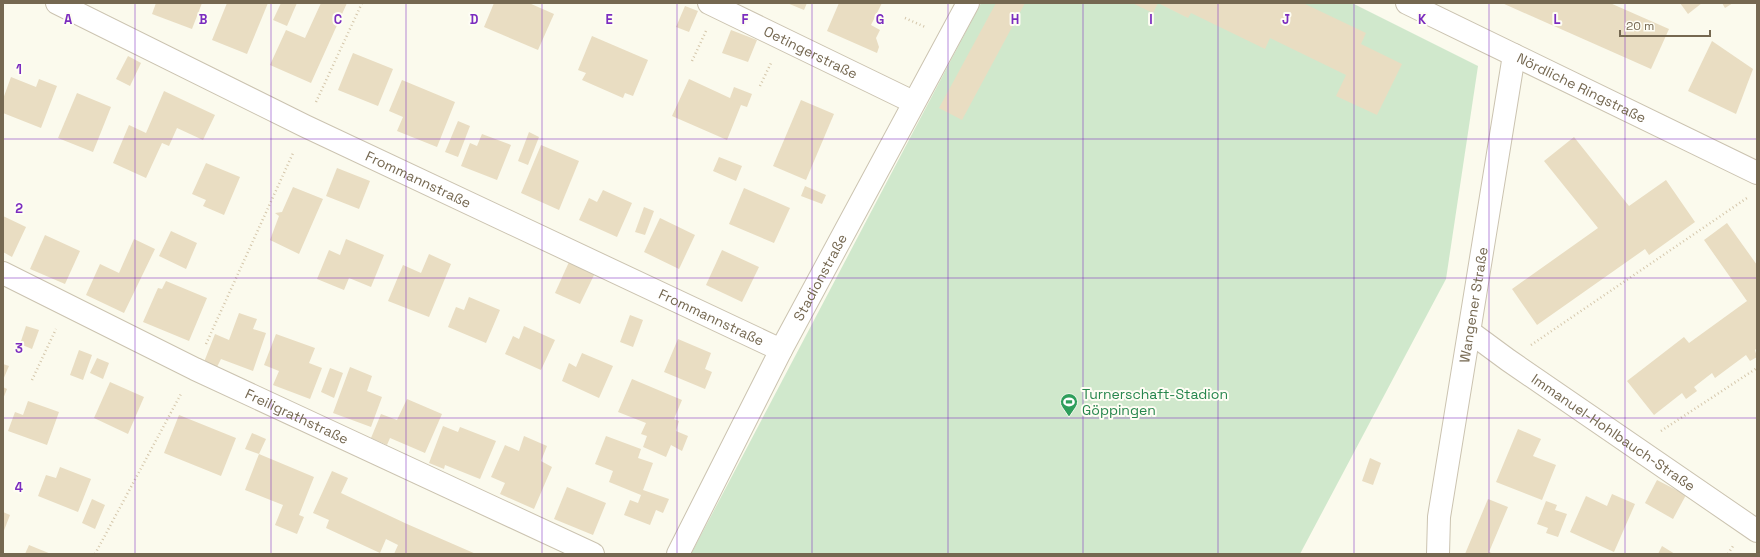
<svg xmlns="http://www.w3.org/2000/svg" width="1760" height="557" font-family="'Space Grotesk',sans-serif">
<rect width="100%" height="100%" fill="#fbfaed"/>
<!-- green -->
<path fill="#d0e8cc" d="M981,3h371l126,63 -32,213 -146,275h-609z"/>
<!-- building -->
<g fill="#e9ddc2">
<path d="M156,3h46l-10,26 -40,-15z"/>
<path d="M227,3h41l-21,51 -35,-14z"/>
<path d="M281,3h16l-10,23 -14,-6z"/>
<path d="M321,3h26l-36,80 -41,-18 16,-35 19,8z"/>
<path d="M494,3h35l25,11 -16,36 -54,-23z"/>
<path d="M787,3h20l-3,7z"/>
<path d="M839,3h43l-11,22 9,5 -4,8 3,9 -2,6 -50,-22z"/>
<path d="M996,3h29l-63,117 -23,-12z"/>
<path d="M1132,3h171l63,30 -5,11 41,20 -25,51 -41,-19 10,-21 -76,-37 -5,11 -74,-36 -3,5 -30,-15 -5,10z"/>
<path d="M1502,3h108l59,26 -18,40z"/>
<path d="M1680,3h22l-14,11z"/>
<path d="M1722,3h11l-8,5z"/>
<path d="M685,6l13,5 -9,21 -13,-5z"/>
<path d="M731,30l26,10 -9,22 -26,-9z"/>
<path d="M592,36l56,24 -15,36 -8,-3 -2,5 -41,-18 4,-7 -8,-3z"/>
<path d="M1712,41l41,28 -17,45 -48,-23z"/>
<path d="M353,53l40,16 -15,37 -40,-16z"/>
<path d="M128,56l13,7 -11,23 -14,-7z"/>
<path d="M11,77l25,10 3,-8 18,7 -16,42 -38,-15v-14z"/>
<path d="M689,79l41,19 4,-11 18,7 -5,13 -6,-2 -14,35 -55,-24z"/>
<path d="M402,80l53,22 -18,45 -40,-16 6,-14 -14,-6z"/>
<path d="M164,91l51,24 -12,25 -26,-12 -8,18 -7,-3 -16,35 -33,-15 16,-38 17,8z"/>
<path d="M77,93l34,14 -18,45 -35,-14z"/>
<path d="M801,100l33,14 -28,66 -33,-14z"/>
<path d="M458,121l12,5 -12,31 -13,-5z"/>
<path d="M529,132l10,5 -11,28 -10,-4z"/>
<path d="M482,134l29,11 -14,35 -36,-14 9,-23 7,3z"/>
<path d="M1574,137l55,69 37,-26 29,42 -46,33 -4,-6 -108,76 -25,-36 86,-61 -54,-67z"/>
<path d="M541,145l38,16 -20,49 -38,-17z"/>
<path d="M719,157l23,9 -6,15 -23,-10z"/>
<path d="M206,163l34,14 -16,38 -21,-9 3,-6 -14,-6z"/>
<path d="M337,168l33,13 -11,28 -33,-13z"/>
<path d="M805,186l21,9 -4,9 -21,-8z"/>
<path d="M293,187l30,12 -24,55 -29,-14 9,-24 -4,-3 7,-1z"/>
<path d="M744,188l46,20 -16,35 -45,-19z"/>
<path d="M603,190l29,13 -15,34 -38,-17 10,-22 8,4z"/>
<path d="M644,207l10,4 -9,24 -10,-3z"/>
<path d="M3,216l23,11 -14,30 -9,-5z"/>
<path d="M660,218l35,17 -16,34 -35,-17z"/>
<path d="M1727,223l30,42v83l-2,2 2,7 -7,4 -4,-6 -31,23 -3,-5 -18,14 3,4 -11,8 -4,-6 -28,22 -27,-34 57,-44 5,6 58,-42 -43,-61z"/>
<path d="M171,231l26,12 -11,26 -27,-13z"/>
<path d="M45,235l35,16 -15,33 -35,-15z"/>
<path d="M134,239l21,10 -31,64 -38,-18 14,-31 19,9z"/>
<path d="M346,239l38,16 -13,32 -22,-9 -5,12 -27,-11 12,-29 11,5z"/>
<path d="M722,250l37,17 -17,35 -36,-17z"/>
<path d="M429,254l22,10 -22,53 -41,-16 15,-36 18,8z"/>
<path d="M569,262l26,11 -15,31 -25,-11z"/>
<path d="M166,281l41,17 -18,43 -46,-19 15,-34 4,1z"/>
<path d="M469,297l31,13 -14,33 -38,-16 8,-20 8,3z"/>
<path d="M239,313l18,6 -4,10 13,4 -13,38 -32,-12 -4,8 -13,-5 11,-28 14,6z"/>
<path d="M630,315l13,5 -10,27 -13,-5z"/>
<path d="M26,326l13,4 -7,19 -12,-5z"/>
<path d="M524,326l31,14 -14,30 -36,-16 8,-18 6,3z"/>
<path d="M276,334l39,14 -6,15 13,5 -12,31 -37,-14 6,-14 -15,-6z"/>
<path d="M678,339l33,14 -6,16 7,3 -7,17 -41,-17z"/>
<path d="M79,350l13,5 -9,25 -13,-5z"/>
<path d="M582,353l31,13 -14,32 -37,-17 7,-18 7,4z"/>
<path d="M97,358l12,5 -6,16 -13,-6z"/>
<path d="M3,364l6,2 -6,14z"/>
<path d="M350,367l22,9 -5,15 15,6 -11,30 -38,-14z"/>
<path d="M330,368l13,5 -9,25 -13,-6z"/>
<path d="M632,379l50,21 -8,19 5,2 -3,10 12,5 -6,15 -11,-6 -5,12 -23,-10 4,-11 -6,-2 5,-11 -28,-11z"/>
<path d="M110,382l34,15 -16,37 -34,-16z"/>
<path d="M3,387l4,2 -4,10z"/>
<path d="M407,399l35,15 -17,39 -35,-15 -3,7 -16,-7 10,-24 16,6z"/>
<path d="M28,401l31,11 -12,33 -39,-14 7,-19 8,3z"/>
<path d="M179,415l57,23 -15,38 -57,-23z"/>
<path d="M443,426l15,6 2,-5 36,14 -16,38 -35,-14 -1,4 -15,-6z"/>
<path d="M1518,429l23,10 -8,17 23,9 -14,35 -46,-18z"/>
<path d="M252,433l14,6 -7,15 -14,-5z"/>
<path d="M524,436l23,10 -6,15 11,6 -18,42 -34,-15 5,-11 -14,-6 14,-32 14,6z"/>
<path d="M606,436l35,13 -3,9 15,5 -10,27 26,9 -6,14 -7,-3 -6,15 -26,-10 6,-15 8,3 3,-8 -32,-13 4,-11 -18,-7z"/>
<path d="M259,454l55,23 -15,38 5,2 -7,17 -22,-9 8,-20 -38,-15z"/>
<path d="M1370,458l11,5 -8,22 -11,-4z"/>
<path d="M60,467l31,12 -13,33 -40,-16 8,-21 10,3z"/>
<path d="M332,471l16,7 -7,15 66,31 69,30h-82l4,-9 -12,-6 -6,14 -54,-25 3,-8 -16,-7z"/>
<path d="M1657,480l29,15 -13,24 -28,-16z"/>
<path d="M567,487l39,16 -13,32 -39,-16z"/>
<path d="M1612,494l23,10 -21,48 -44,-20 16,-36 21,10z"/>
<path d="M92,499l13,6 -10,24 -13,-6z"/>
<path d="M1488,499l20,8 -19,45 5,2h-29z"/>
<path d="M1546,501l11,4 -2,5 12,4 -9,23 -12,-4 2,-5 -11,-4z"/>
<path d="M3,512l7,3 -7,18z"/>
<path d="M29,545l22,9h-26z"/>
<path d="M1662,546l13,8h-17z"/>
</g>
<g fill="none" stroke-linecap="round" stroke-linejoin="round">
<defs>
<g id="minor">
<path id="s1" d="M57,3l248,123 476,224"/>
<path id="s2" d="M709,3l204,99"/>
<path id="s3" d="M1407,3l350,170"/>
<path id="s4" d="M3,273l192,96 398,185"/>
<path id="s5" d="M1470,332l38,28 249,171"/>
<path id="s6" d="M678,554l103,-204 187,-347"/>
<path id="s7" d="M1438,554l1,-37 75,-462"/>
</g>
</defs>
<!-- minor casing -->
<use href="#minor" stroke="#cbc3b0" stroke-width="24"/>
<!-- path -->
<g stroke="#d4c6aa" stroke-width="2.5" stroke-dasharray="1 3" stroke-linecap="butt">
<path d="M905,18l20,9"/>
<path d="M692,61l14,-30"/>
<path d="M760,86l11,-23"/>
<path d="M316,102l46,-99"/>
<path d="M206,344l88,-193"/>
<path d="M1531,345l216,-147"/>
<path d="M32,380l24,-51"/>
<path d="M1661,431l96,-63"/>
<path d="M95,554l87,-162"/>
<path d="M1728,554l5,-8"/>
</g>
<!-- minor -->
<use href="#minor" stroke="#fff" stroke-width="22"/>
</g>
<!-- grid -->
<path fill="none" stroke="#7b2cbf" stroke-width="1" stroke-opacity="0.55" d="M135,3v551M271,3v551M406,3v551M542,3v551M677,3v551M812,3v551M948,3v551M1083,3v551M1218,3v551M1354,3v551M1489,3v551M1625,3v551M3,139h1754M3,278h1754M3,418h1754"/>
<!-- icons -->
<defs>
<symbol id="stadium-pin" viewBox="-11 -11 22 30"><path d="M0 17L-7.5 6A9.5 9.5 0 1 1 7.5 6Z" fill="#2e9e5b" stroke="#fefdf4"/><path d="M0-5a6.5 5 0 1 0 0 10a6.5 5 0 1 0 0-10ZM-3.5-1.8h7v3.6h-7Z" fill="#fff"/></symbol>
</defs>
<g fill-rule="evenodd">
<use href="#stadium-pin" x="1059" y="392" width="20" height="27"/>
</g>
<g text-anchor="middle" stroke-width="4" stroke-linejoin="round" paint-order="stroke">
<!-- street labels -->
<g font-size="14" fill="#756851" stroke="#fefdf4">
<text dy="5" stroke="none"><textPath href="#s2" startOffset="113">Oetingerstraße</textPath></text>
<text dy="5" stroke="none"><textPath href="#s3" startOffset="194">Nördliche Ringstraße</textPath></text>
<text dy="5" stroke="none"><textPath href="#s1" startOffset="402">Frommannstraße</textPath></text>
<text dy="5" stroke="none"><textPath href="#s6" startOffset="311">Stadionstraße</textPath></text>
<text dy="5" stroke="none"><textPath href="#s7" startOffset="252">Wangener Straße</textPath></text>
<text dy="5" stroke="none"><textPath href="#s1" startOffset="726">Frommannstraße</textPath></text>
<text dy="5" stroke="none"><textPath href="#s4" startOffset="327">Freiligrathstraße</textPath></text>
<text dy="5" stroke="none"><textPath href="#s5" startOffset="175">Immanuel-Hohlbauch-Straße</textPath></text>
</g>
<!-- leisure labels -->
<g font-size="14" fill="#27864d" stroke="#fefdf4" text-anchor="start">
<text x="1082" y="399">Turnerschaft-Stadion<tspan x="1082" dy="16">Göppingen</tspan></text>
</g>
</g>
<g font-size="13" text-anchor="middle" font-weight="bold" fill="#7b2cbf" stroke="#fefdf4" stroke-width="4" stroke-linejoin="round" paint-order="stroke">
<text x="68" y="24">A</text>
<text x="203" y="24">B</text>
<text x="338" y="24">C</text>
<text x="474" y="24">D</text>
<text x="609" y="24">E</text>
<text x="745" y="24">F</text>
<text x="880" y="24">G</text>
<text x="1015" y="24">H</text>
<text x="1151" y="24">I</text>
<text x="1286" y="24">J</text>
<text x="1422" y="24">K</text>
<text x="1557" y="24">L</text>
<text x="19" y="74">1</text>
<text x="19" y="213">2</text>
<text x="19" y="353">3</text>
<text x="19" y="492">4</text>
</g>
<!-- border -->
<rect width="1760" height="557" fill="none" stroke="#756851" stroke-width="8"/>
<!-- scale -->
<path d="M1620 30v6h90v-6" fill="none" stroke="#756851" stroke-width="2"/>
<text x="1626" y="30" font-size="12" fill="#756851" stroke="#fefdf4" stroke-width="3" paint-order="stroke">20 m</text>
</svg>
